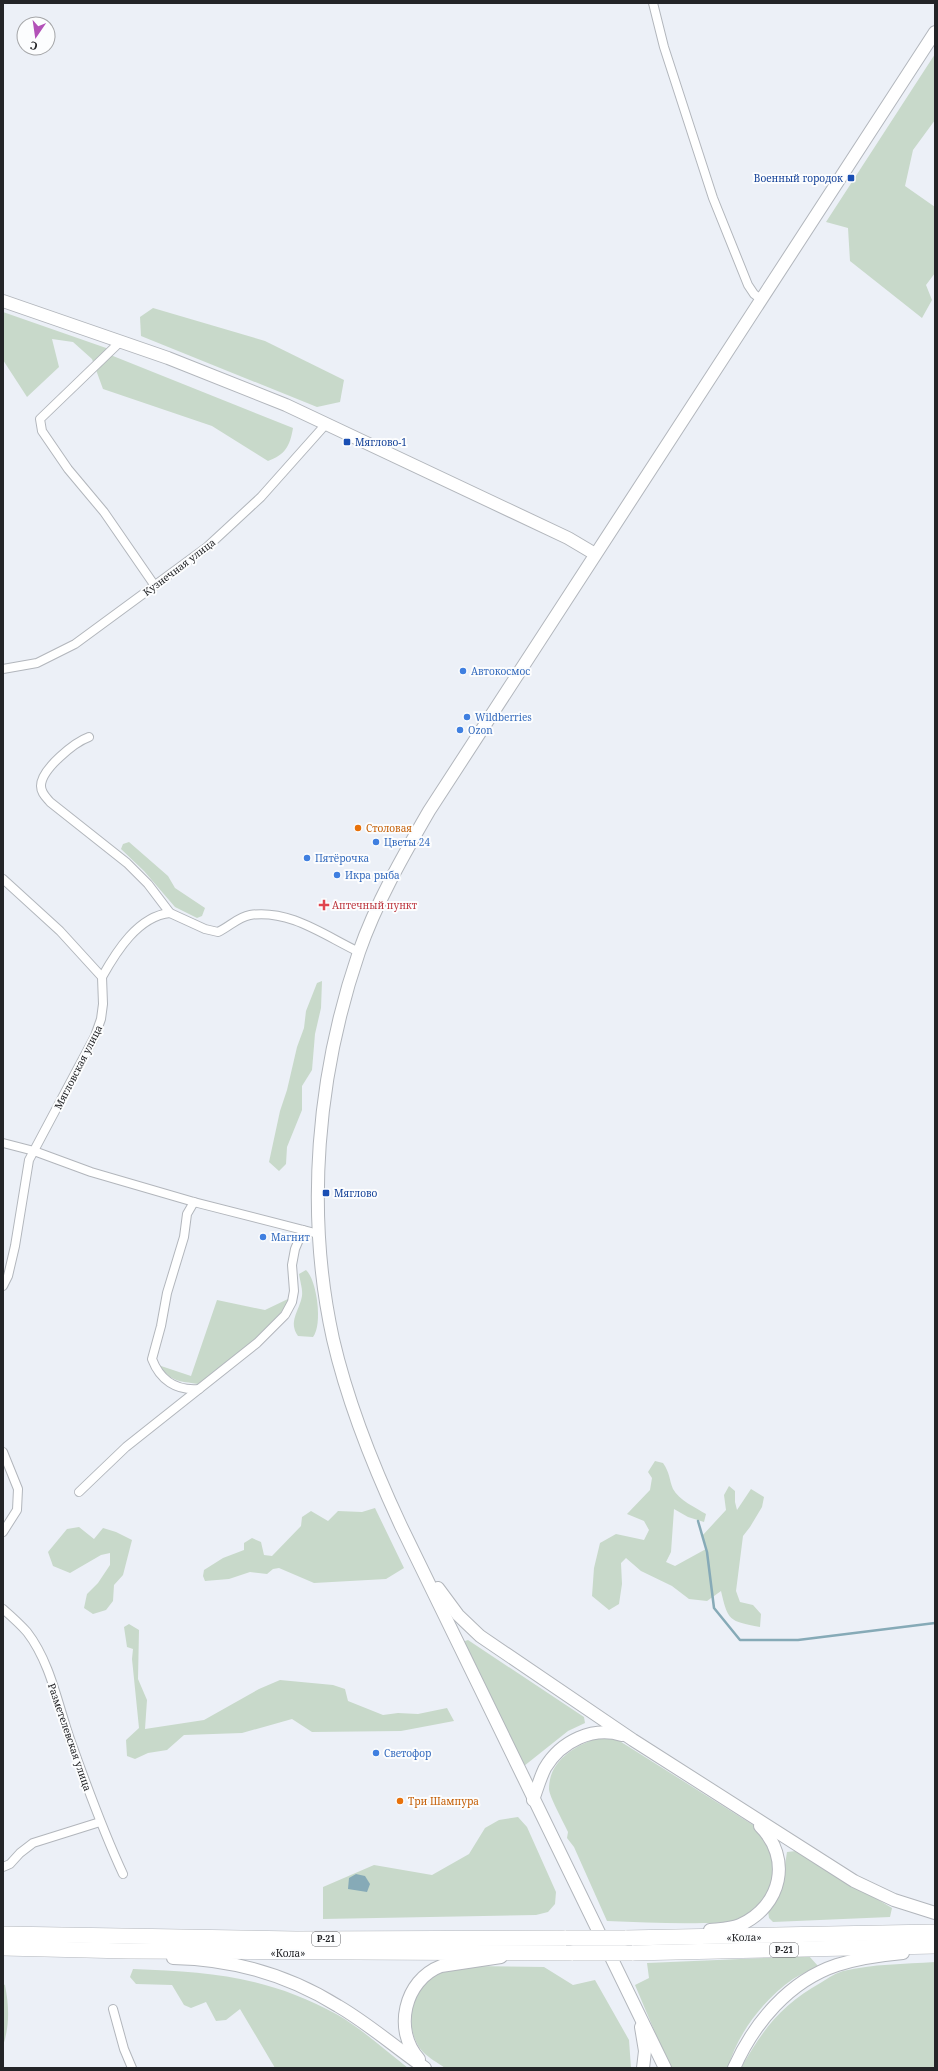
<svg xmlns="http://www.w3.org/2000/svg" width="938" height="2071" font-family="'Noto Serif',serif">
<rect width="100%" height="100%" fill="#ecf0f7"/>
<!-- green -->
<g fill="#c8d9ca">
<path d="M935,54v66l-22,30 -8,36 30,21v66l-9,12 6,15 -10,18 -72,-57 -2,-33 -22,-6z"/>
<path d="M153,308l112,33 79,39 -4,22 -23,5 -176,-71 -1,-19z"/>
<path d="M3,312l106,37 -1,5 185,74c-3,18 -8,27 -25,33l-56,-35 -109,-37 -11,-30 -19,-17 -21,-3 7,28 -32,30 -24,-37z"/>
<path d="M129,842l39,34 7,12 30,20 -3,8 -5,2 -22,-11 -31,-36 -23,-22 2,-5z"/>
<path d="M322,981l-1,27 -6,26 -3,36 -10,16v24l-15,37 -1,17 -7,7 -10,-9 11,-51 7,-21 10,-43 7,-19 2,-17 11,-28z"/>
<path d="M306,1270c11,10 17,55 7,67l-15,-1c-10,-15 1,-24 4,-40 1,-6 -2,-15 -3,-22z"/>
<path d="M290,1298l-2,7 -31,33 -59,46c-19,-3 -27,-2 -40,-19l33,11 26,-76 48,10z"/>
<path d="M655,1461l8,2c7,10 6,16 10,26 6,11 23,19 33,25l-2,8 -16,-5 -14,-8 -3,43 -5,10 9,4 31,-17 -4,-13 24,-26 -2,-15 5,-9 6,5v11l2,8 14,-21 13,8 -2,10 -12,20 -7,9 -7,55 4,11 13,3 8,9 -1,13c-31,-6 -32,-6 -39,-36l-14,10 -18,-2 -17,-13 -31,-15 -15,-13 -5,5 1,21 -3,20 -10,6 -17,-14 2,-28 6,-25 16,-9 28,6 5,-10 -5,-9 -17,-7 23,-24 2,-12 -4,-6z"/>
<path d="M375,1508l29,60 -18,11 -72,4 -35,-15 -6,1 -6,5 -17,-2 -21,7 -24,2 -2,-5 1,-6 19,-12 21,-8v-7l8,-5 9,4 3,13 8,1 29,-30 1,-9 9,-6 17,10 10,-10 24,1z"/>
<path d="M79,1527l15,12 9,-11 13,4 16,8 -9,35 -9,10 -1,16 -7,9 -13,4 -9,-6 3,-14 11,-11 12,-18v-12l-9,2 -31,18 -17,-7 -5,-14 19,-23z"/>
<path d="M129,1624l10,6 -1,49 9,21 -2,29 59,-9 55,-31 21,-9 53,5 12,4 3,12 35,14 15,-2 20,1 29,-6 7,13 -53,10 -89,1 -20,-13 -50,14 -58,2 -17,15 -19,3 -13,6 -8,-3 -1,-16 13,-12 -7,-69 1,-10 -6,-2 -3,-20z"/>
<path d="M468,1640l116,77 1,6 -17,8 -44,35 -59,-122v-3z"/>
<path d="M600,1737l18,3 143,90c3,6 8,13 10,19 11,31 -10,63 -39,72 -9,2 -19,2 -28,2 -32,1 -64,-1 -97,-2l-33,-74 -7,-9 1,-6c-4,-9 -19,-36 -19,-43 0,-30 28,-44 51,-52z"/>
<path d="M518,1817l9,10 29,65 -1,12 -7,8 -12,3 -213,4v-32l51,-22 58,10 37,-21 16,-26 14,-8z"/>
<path d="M796,1851l96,57 -2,9 -117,5 -4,-4 -1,-7 9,-12 5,-15 5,-32z"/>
<path d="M809,1956l9,10c-8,4 -17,8 -25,13 -29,20 -56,55 -65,89h-58l-35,-83 14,-7 -2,-15z"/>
<path d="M935,1962v106h-194c22,-39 41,-64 81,-86 6,-4 14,-9 21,-11 30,-7 61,-7 92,-9z"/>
<path d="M471,1966l73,1 29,18 22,-5 34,60 2,28h-186c-7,-5 -16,-10 -22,-16 -22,-23 -12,-74 20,-84 8,-2 19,-1 28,-2z"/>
<path d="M133,1969c77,3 135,7 205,46 24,14 48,36 70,53h-133l-35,-59 -14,11 -10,1 -10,-19 -15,6 -7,-3 -12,-20 -36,-1 -6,-7z"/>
<path d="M3,1984l2,1c4,21 5,39 -2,61z"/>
</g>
<!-- water -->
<path fill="#86aab7" d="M356,1874l9,2 5,8 -3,8 -19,-3 1,-11z"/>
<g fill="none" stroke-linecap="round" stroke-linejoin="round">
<!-- stream -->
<path stroke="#86aab7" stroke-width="2.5" d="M698,1521l9,31 7,56 26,32h58l137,-17"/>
<defs>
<g id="street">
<path d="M653,3l11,44 49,151 35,87 6,9 8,6"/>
<path d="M121,341l-81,78 2,12 26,38 36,43 51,74"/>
<path d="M3,669l34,-6 38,-19 132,-97 54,-50 65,-73"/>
<path d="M89,737c-14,5 -48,32 -48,49 0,7 5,11 9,16l77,61 21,21 22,29 35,16 13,3c11,-5 20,-15 32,-17 40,-6 75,21 109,37"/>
<path d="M3,879l57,52 42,46 1,27 -2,15 -6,17 -66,124 -14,86 -7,30 -5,10"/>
<path d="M102,977c14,-25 36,-61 68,-64"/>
<path d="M3,1143l31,8 57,21 103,30 125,32"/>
<path d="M194,1202l-7,12 -3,23 -17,56 -6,33 -9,33c8,21 24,32 47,30"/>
<path d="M3,1452l15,37 -1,21 -14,22"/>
<path d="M79,1492l47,-45 131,-104 28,-28 7,-13 2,-11 -2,-26 3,-16 8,-19"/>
<path d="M3,1609c8,7 17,15 24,23 24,31 31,74 44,110 16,45 32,89 52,132"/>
<path d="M3,1867l7,-3 10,-11 13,-10 67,-21"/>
<path d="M113,2009l11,40 8,19"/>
</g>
<g id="secondary">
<path d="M3,301l165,57 118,47 282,133 27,16"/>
<path d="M438,1588l20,27 22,21 153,104 221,141 40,19 41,13"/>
<path d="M533,1800c4,-11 7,-22 12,-32 16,-27 48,-42 77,-33"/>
<path d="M710,1930c10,-1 21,-1 30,-5 42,-19 52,-67 20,-99"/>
<path d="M173,1958c58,1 115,17 165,48 31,18 58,42 87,62"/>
<path d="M641,2027l4,24 -2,17"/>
<path d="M419,2059c-26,-28 -15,-79 22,-93l60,-9"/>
<path d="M665,2068l-264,-542c-28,-60 -53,-122 -68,-187 -28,-127 -16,-264 26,-387 17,-49 44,-96 70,-141l506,-779"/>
<path d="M734,2068c20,-45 55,-87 103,-103 22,-7 44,-10 66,-12"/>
</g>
<g id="highway">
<path d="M3,1934l293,5 270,-1"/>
<path d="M625,1938l310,-6"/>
<path d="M3,1948l125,3 445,2"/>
<path d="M632,1953l303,-7"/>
</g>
</defs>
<!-- street casing -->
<use href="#street" stroke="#b2b6bc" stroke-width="10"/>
<!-- secondary casing -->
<use href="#secondary" stroke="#b2b6bc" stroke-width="14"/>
<!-- highway casing -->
<use href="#highway" stroke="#b2b6bc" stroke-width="16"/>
<!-- street -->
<use href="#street" stroke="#fff" stroke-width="8"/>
<!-- secondary -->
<use href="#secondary" stroke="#fff" stroke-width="12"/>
<!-- highway -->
<use href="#highway" stroke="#fff" stroke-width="15"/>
<defs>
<g id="highway-bridge">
<path d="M566,1938h59"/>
<path d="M573,1953h59"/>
</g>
</defs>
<!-- highway-bridge casing -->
<use href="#highway-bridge" stroke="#b2b6bc" stroke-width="16" stroke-linecap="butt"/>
<!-- highway-bridge -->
<use href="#highway-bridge" stroke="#fff" stroke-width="15"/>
</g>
<!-- markers -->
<g fill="#1a4fb4" stroke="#fcfdfe" stroke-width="1.5">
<rect x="847" y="174" width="8" height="8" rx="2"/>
<rect x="343" y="438" width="8" height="8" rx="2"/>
<rect x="322" y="1189" width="8" height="8" rx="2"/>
</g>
<g fill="#3f7fe0" stroke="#fcfdfe" stroke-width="1.5">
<circle cx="463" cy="671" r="4"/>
<circle cx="467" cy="717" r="4"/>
<circle cx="460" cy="730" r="4"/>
<circle cx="376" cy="842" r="4"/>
<circle cx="307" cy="858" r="4"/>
<circle cx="337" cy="875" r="4"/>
<circle cx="263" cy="1237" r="4"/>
<circle cx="376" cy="1753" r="4"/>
</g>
<g fill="#e8710a" stroke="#fcfdfe" stroke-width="1.5">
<circle cx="358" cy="828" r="4"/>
<circle cx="400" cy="1801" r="4"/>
</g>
<path fill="#e0444e" stroke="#fcfdfe" stroke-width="1.5" d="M322 899h4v4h4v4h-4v4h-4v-4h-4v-4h4z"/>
<g text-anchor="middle" stroke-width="4" stroke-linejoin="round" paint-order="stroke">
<!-- shield labels -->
<g fill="#fcfdfe" stroke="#646568" stroke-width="1">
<rect x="312" y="1932" width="28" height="14" rx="3"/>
<rect x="770" y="1943" width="28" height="14" rx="3"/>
</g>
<g font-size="9" font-weight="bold" fill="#232427">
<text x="326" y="1942">Р-21</text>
<text x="784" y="1953">Р-21</text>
</g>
<!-- transit labels -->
<g font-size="10" fill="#164399" stroke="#fcfdfe" text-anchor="start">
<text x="843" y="182" text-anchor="end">Военный городок</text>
<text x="355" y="446">Мяглово-1</text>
<text x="334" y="1197">Мяглово</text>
</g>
<!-- street labels -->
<g font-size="10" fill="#232427" stroke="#fcfdfe">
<text transform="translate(179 567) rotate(-37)" y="4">Кузнечная улица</text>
<text transform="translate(78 1067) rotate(-63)" y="4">Мягловская улица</text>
<text transform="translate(70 1737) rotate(71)" y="4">Разметелевская улица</text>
<text transform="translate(744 1937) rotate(-1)" y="4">«Кола»</text>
<text x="288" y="1957">«Кола»</text>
</g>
<!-- shop labels -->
<g font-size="10" fill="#366cbe" stroke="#fcfdfe" text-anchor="start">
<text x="471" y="675">Автокосмос</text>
<text x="475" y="721">Wildberries</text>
<text x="468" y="734">Ozon</text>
<text x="384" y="846">Цветы 24</text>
<text x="315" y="862">Пятёрочка</text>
<text x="345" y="879">Икра рыба</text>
<text x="271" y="1241">Магнит</text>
<text x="384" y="1757">Светофор</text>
</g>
<!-- food labels -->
<g font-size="10" fill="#c56008" stroke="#fcfdfe" text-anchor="start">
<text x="366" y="832">Столовая</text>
<text x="408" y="1805">Три Шампура</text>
</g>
<!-- health labels -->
<g font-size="10" fill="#be3a42" stroke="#fcfdfe" text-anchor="start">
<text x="332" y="909">Аптечный пункт</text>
</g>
</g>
<!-- border -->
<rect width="938" height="2071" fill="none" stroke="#232427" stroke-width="8"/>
<!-- north arrow -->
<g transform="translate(36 36) rotate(193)"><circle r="19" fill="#fcfdfe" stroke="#a5a6a8"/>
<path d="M0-3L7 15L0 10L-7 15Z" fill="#b351b8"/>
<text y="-6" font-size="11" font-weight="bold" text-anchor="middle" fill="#232427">С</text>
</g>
</svg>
